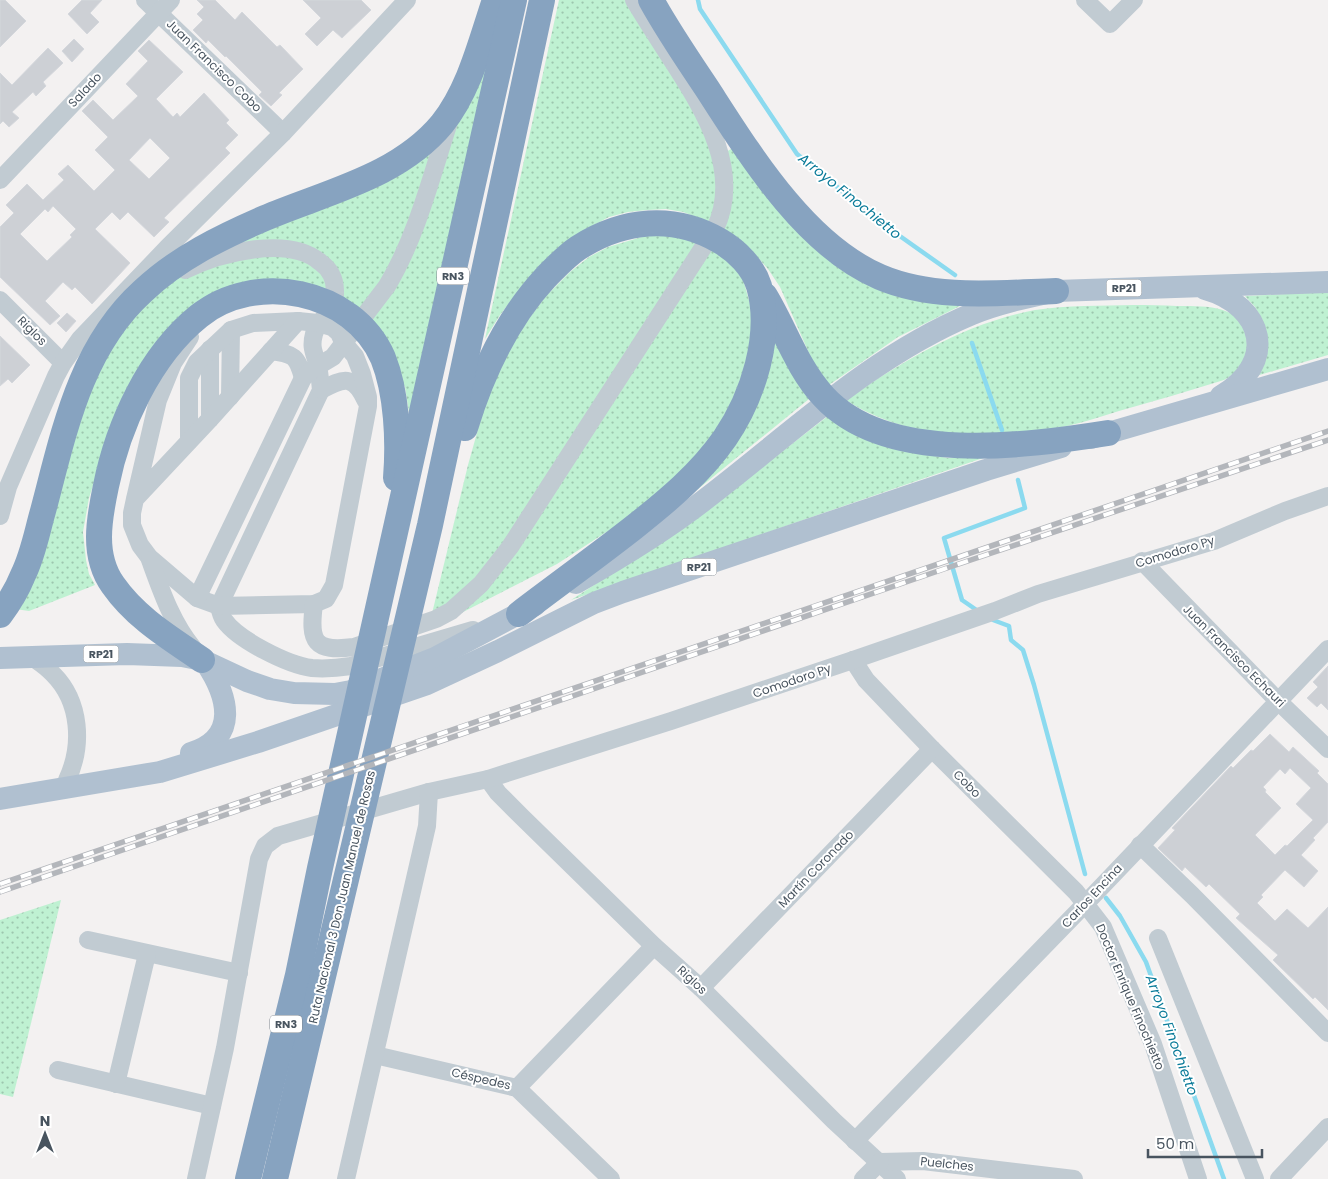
<svg xmlns="http://www.w3.org/2000/svg" width="1328" height="1179" font-family="Poppins,sans-serif">
<defs>
<pattern id="grass-dots" width="8" height="8" patternUnits="userSpaceOnUse" patternTransform="scale(1.25)"><rect width="8" height="8" fill="#bff1d2"/><path d="M2 2h.1M6 6h.1" fill="none" stroke="#9dc6ae" stroke-width="1.8" stroke-linecap="round"/></pattern>
</defs>
<rect width="100%" height="100%" fill="#f3f1f1"/>
<!-- grass -->
<g fill="url(#grass-dots)">
<path d="M559,0h70l62,103 24,56 19,-12 92,105 140,51 -68,34 -69,48 -17,-25 -32,-73 -12,-18 -15,-17 -43,-30 -27,-10 -17,-3 -19,1 -19,2 -19,5 -19,10 -64,54 -26,34 -15,24z"/>
<path d="M502,7l-90,425 -7,-45 -50,-79 -139,-9 -115,162 -12,37 -6,34 3,28 3,14 6,11 -66,26 -14,-2 60,-185 32,-72 36,-47 74,-58 187,-78z"/>
<path d="M685,235l41,21 17,23 7,25 3,25 -7,39 -15,40 -26,40 -60,59 -40,26 -48,31 -129,66 40,-165 21,-75 29,-57 28,-37 24,-24 19,-15 19,-10 37,-11z"/>
<path d="M1328,292v63l-72,21 7,-55 -8,-14 -10,-11z"/>
<path d="M1134,305c14,0 29,0 43,1 30,0 71,-2 70,40 0,14 -11,28 -23,34 -35,11 -70,21 -105,31 -17,5 -34,11 -52,15 -71,14 -158,16 -221,-26 58,-40 119,-77 189,-90 32,-5 66,-4 99,-5z"/>
<path d="M774,338l35,61 -143,116z"/>
<path d="M828,416l88,37 32,5h35l-412,142 116,-75z"/>
<path d="M61,900l-48,197 -13,-3v-174z"/>
</g>
<g fill="none" stroke-linecap="round" stroke-linejoin="round">
<!-- stream -->
<g stroke="#8bdaef" stroke-width="4.5">
<path d="M698,0l2,9 97,145 83,68 75,53"/>
<path d="M972,343l30,87"/>
<path d="M978,611l-16,-11 -18,-62 81,-30 -7,-28"/>
<path d="M993,620l16,6 2,14 12,10 11,35 51,189"/>
<path d="M1106,898l14,18 26,46 78,217"/>
</g>
</g>
<!-- building -->
<g fill="#cdd0d5" stroke="#d4d7dc" fill-rule="evenodd">
<path d="M0,0h5l21,21 -26,26z"/>
<path d="M82,0h20l-12,13 9,9 -12,12 -19,-20z"/>
<path d="M197,0h18l20,20 7,-8 35,35 3,-2 23,24 -24,24 3,2 -11,11 -12,-11 3,-3 -36,-36 -1,1 -17,-17 -2,3 -13,-13 10,-10 -6,-6 7,-7z"/>
<path d="M303,0h58l10,10 -29,28 -9,-8 -16,16 -12,-12 16,-16z"/>
<path d="M74,39l10,10 -12,13 -10,-11z"/>
<path d="M149,40l34,32 -27,27 17,18 4,-4 3,4 24,-24 25,27 -3,3 12,12 -13,13 5,5 -66,65 5,4 -15,15 -26,-25 -8,8 -8,-8 -17,17 35,34 -38,41 -17,-17 -3,3 -9,-8 -18,19 15,15 -10,9 -50,-48v-50l14,-14 -8,-8 21,-21 16,16 21,-20 -6,-6 10,-9 26,26 21,-21 -20,-20 13,-13 -26,-26 11,-11 20,20 25,-24 -12,-12 22,-23 -10,-10zM150,138l20,20 -21,21 -20,-19zM53,206l23,23 -6,6 2,2 -25,24 -27,-27 25,-25 3,3z"/>
<path d="M48,48l15,15 -20,19 3,4 -10,10 -3,-4 -21,20 7,6 -10,9 -6,-6 -3,3v-51l12,12z"/>
<path d="M67,313l9,8 -10,11 -9,-9z"/>
<path d="M0,336l30,29 -18,18 -4,-4 -8,7z"/>
<path d="M1328,666v44l-7,-7 -4,4 -10,-9 11,-11 -5,-5z"/>
<path d="M1270,734l19,18 4,-5 26,24 -2,2 11,11v38l-15,16 2,2 -14,15 17,16 -14,16 -19,-17 -24,25 2,2 -6,6 18,18 12,-12 21,19 20,-21v103l-13,-13 -2,2 -40,-39 5,-5 -42,-37 4,-4 -31,-30 -3,3 -21,-20 -3,4 -24,-23 17,-18 -3,-2 59,-62 2,2 18,-18 2,1zM1290,768l21,20 -15,16 17,16 -26,26 -2,-1 -10,10 -20,-20 26,-27 -16,-16 1,-2 -3,-3 17,-18 5,5z"/>
</g>
<g fill="none" stroke-linecap="round" stroke-linejoin="round">
<!-- minor -->
<g stroke="#c1cbd2" stroke-width="18">
<path d="M145,0l138,133"/>
<path d="M1085,0l25,24 24,-24"/>
<path d="M0,180l171,-180"/>
<path d="M185,270c34,-17 103,-35 135,-8 10,7 15,17 15,29 1,23 -16,25 -21,43 -4,15 1,19 4,33 2,7 2,15 3,23l-102,216c1,5 2,10 5,14 14,20 64,45 88,48 13,1 26,0 39,-2l122,-36"/>
<path d="M0,300l63,63"/>
<path d="M210,349v70"/>
<path d="M271,351c23,3 26,5 32,27"/>
<path d="M321,390c23,-12 32,-16 45,11"/>
<path d="M230,397l1,-67"/>
<path d="M189,441v-63l8,-16 34,-32 22,-7 45,-2"/>
<path d="M135,499l75,-80 88,-98 20,2 14,4 7,6 4,9 12,14 7,18 6,23v9l-34,179 -8,14 -12,5 -95,2 -22,-8 -48,-41 -9,-12 -8,-20v-12l3,-14 23,-99 15,-37 17,-26"/>
<path d="M0,516l8,-29 48,-111 7,-13 17,-24 87,-91 116,-115 124,-133"/>
<path d="M150,560c11,30 22,63 43,88"/>
<path d="M1142,561l137,141 49,47"/>
<path d="M197,598l106,-220 10,-9 20,-12 54,-71c30,-50 45,-112 63,-167"/>
<path d="M314,604c-5,38 0,48 40,43l82,-28 15,-8 30,-27 29,-37 205,-318c27,-57 -10,-117 -40,-164 -14,-22 -28,-43 -41,-65"/>
<path d="M32,657c7,5 15,10 21,17 28,28 30,72 14,106"/>
<path d="M853,660l13,20 66,69 144,143 27,35 50,117 45,135"/>
<path d="M488,779l10,14 24,24 132,129 47,42 133,133 63,58"/>
<path d="M1140,845l52,50 136,138"/>
<path d="M1158,938l97,241"/>
<path d="M88,940l151,33"/>
<path d="M701,988l231,-239"/>
<path d="M375,1055l142,33 94,91"/>
<path d="M58,1070l154,36"/>
<path d="M116,1084l31,-130"/>
<path d="M517,1088l137,-142"/>
<path d="M855,1141l231,-238 242,-254"/>
<path d="M880,1162l43,-1 151,18"/>
<path d="M196,1179l29,-131 34,-189 6,-13 13,-10 151,-44 59,-13 183,-58 182,-61 142,-49 43,-17 176,-53 71,-30 43,-15"/>
<path d="M346,1179l81,-353 2,-34"/>
<path d="M863,1179l17,-17"/>
<path d="M1279,1179l49,-52"/>
</g>
<!-- major -->
<g stroke="#b0c0d0" stroke-width="22">
<path d="M1205,289c60,17 73,74 16,107"/>
<path d="M1091,438l237,-69"/>
<path d="M576,583c44,-25 87,-51 127,-82 87,-66 166,-144 269,-187 27,-11 56,-17 84,-23l272,-9"/>
<path d="M0,658l127,-4 55,2 20,4 45,21 23,8 24,4 41,1 16,-3 84,-33 100,-53"/>
<path d="M191,753c49,-15 37,-57 15,-90"/>
<path d="M0,799l160,-27 98,-30 169,-58 71,-33 96,-48 29,-11 363,-122 75,-23"/>
</g>
<!-- highway -->
<g stroke="#87a3c0" stroke-width="26">
<path d="M651,0c17,31 37,60 57,90 42,65 97,155 172,187 54,23 118,16 176,14"/>
<path d="M765,296c20,33 32,72 59,101 63,68 202,49 284,36"/>
<path d="M465,428c17,-56 41,-108 81,-151 10,-10 20,-21 32,-29 45,-29 96,-34 142,-7 17,10 33,26 39,45 14,49 -6,111 -34,152 -25,36 -58,63 -92,90 -37,29 -76,57 -114,86"/>
<path d="M0,615c9,-12 17,-25 23,-40 10,-20 14,-43 20,-64 21,-79 37,-163 100,-220 35,-33 78,-54 122,-73 61,-26 133,-41 177,-94 28,-35 39,-83 53,-124"/>
<path d="M202,660c-32,-22 -66,-42 -89,-75 -21,-29 -14,-66 -7,-99 12,-60 43,-130 93,-170 56,-45 154,-27 184,42 14,35 16,83 13,120"/>
<path d="M248,1179l50,-204 22,-107 194,-868"/>
<path d="M275,1179l155,-654 112,-525"/>
</g>
<defs>
<g id="rail">
<path d="M0,884l1328,-453"/>
<path d="M0,892l944,-323 384,-129"/>
</g>
</defs>
<!-- rail casing -->
<use href="#rail" stroke="#b3b6bb" stroke-width="5.5"/>
<!-- rail -->
<use href="#rail" stroke="#fff" stroke-width="4" stroke-dasharray="11" stroke-linecap="butt"/>
</g>
<g text-anchor="middle" stroke-width="4" stroke-linejoin="round" paint-order="stroke">
<!-- shield labels -->
<g fill="#fff" stroke="#7f878f" stroke-width="1">
<rect x="437" y="267.5" width="32" height="17" rx="4"/>
<rect x="1106.5" y="279.5" width="35" height="17" rx="4"/>
<rect x="681.5" y="558.5" width="35" height="17" rx="4"/>
<rect x="83.5" y="645.5" width="35" height="17" rx="4"/>
<rect x="270" y="1015.5" width="32" height="17" rx="4"/>
</g>
<g font-size="11" font-weight="bold" fill="#48545f">
<text x="453" y="280">RN3</text>
<text x="1124" y="292">RP21</text>
<text x="699" y="571">RP21</text>
<text x="101" y="658">RP21</text>
<text x="286" y="1028">RN3</text>
</g>
<!-- street labels -->
<g font-size="12" fill="#48545f" stroke="#fff">
<text transform="translate(214 66) rotate(44)" y="4">Juan Francisco Cobo</text>
<text transform="translate(85 90) rotate(-47)" y="4">Salado</text>
<text transform="translate(32 331) rotate(45)" y="4">Riglos</text>
<text transform="translate(1175 552) rotate(-17)" y="4">Comodoro Py</text>
<text transform="translate(1234 656) rotate(45)" y="4">Juan Francisco Echauri</text>
<text transform="translate(792 681) rotate(-19)" y="4">Comodoro Py</text>
<text transform="translate(967 784) rotate(45)" y="4">Cobo</text>
<text transform="translate(816 869) rotate(-46)" y="4">Martín Coronado</text>
<text transform="translate(1092 896) rotate(-47)" y="4">Carlos Encina</text>
<text transform="translate(342 897) rotate(-77)" y="4">Ruta Nacional 3 Don Juan Manuel de Rosas</text>
<text transform="translate(692 980) rotate(43)" y="4">Riglos</text>
<text transform="translate(1130 997) rotate(67)" y="4">Doctor Enrique Finochietto</text>
<text transform="translate(481 1079) rotate(13)" y="4">Céspedes</text>
<text transform="translate(947 1164) rotate(6)" y="4">Puelches</text>
</g>
<!-- water labels -->
<g font-size="14" font-style="italic" fill="#0a7b99" stroke="#fff">
<text transform="translate(850 196) rotate(39)" y="5">Arroyo Finochietto</text>
<text transform="translate(1172 1035) rotate(70)" y="5">Arroyo Finochietto</text>
</g>
</g>
<!-- north arrow -->
<g transform="translate(45 1134)" stroke="#ffffff" stroke-width="4" paint-order="stroke">
<path d="M0-4L9 19L0 12L-9 19Z" fill="#48545f"/>
<text y="-8" font-size="14" font-weight="bold" text-anchor="middle" fill="#48545f">N</text>
</g>
<!-- scale -->
<path d="M1148 1149v8h114v-8" fill="none" stroke="#48545f" stroke-width="2.5"/>
<text x="1156" y="1149" font-size="15" fill="#48545f" stroke="#ffffff" stroke-width="4" paint-order="stroke">50 m</text>
</svg>
